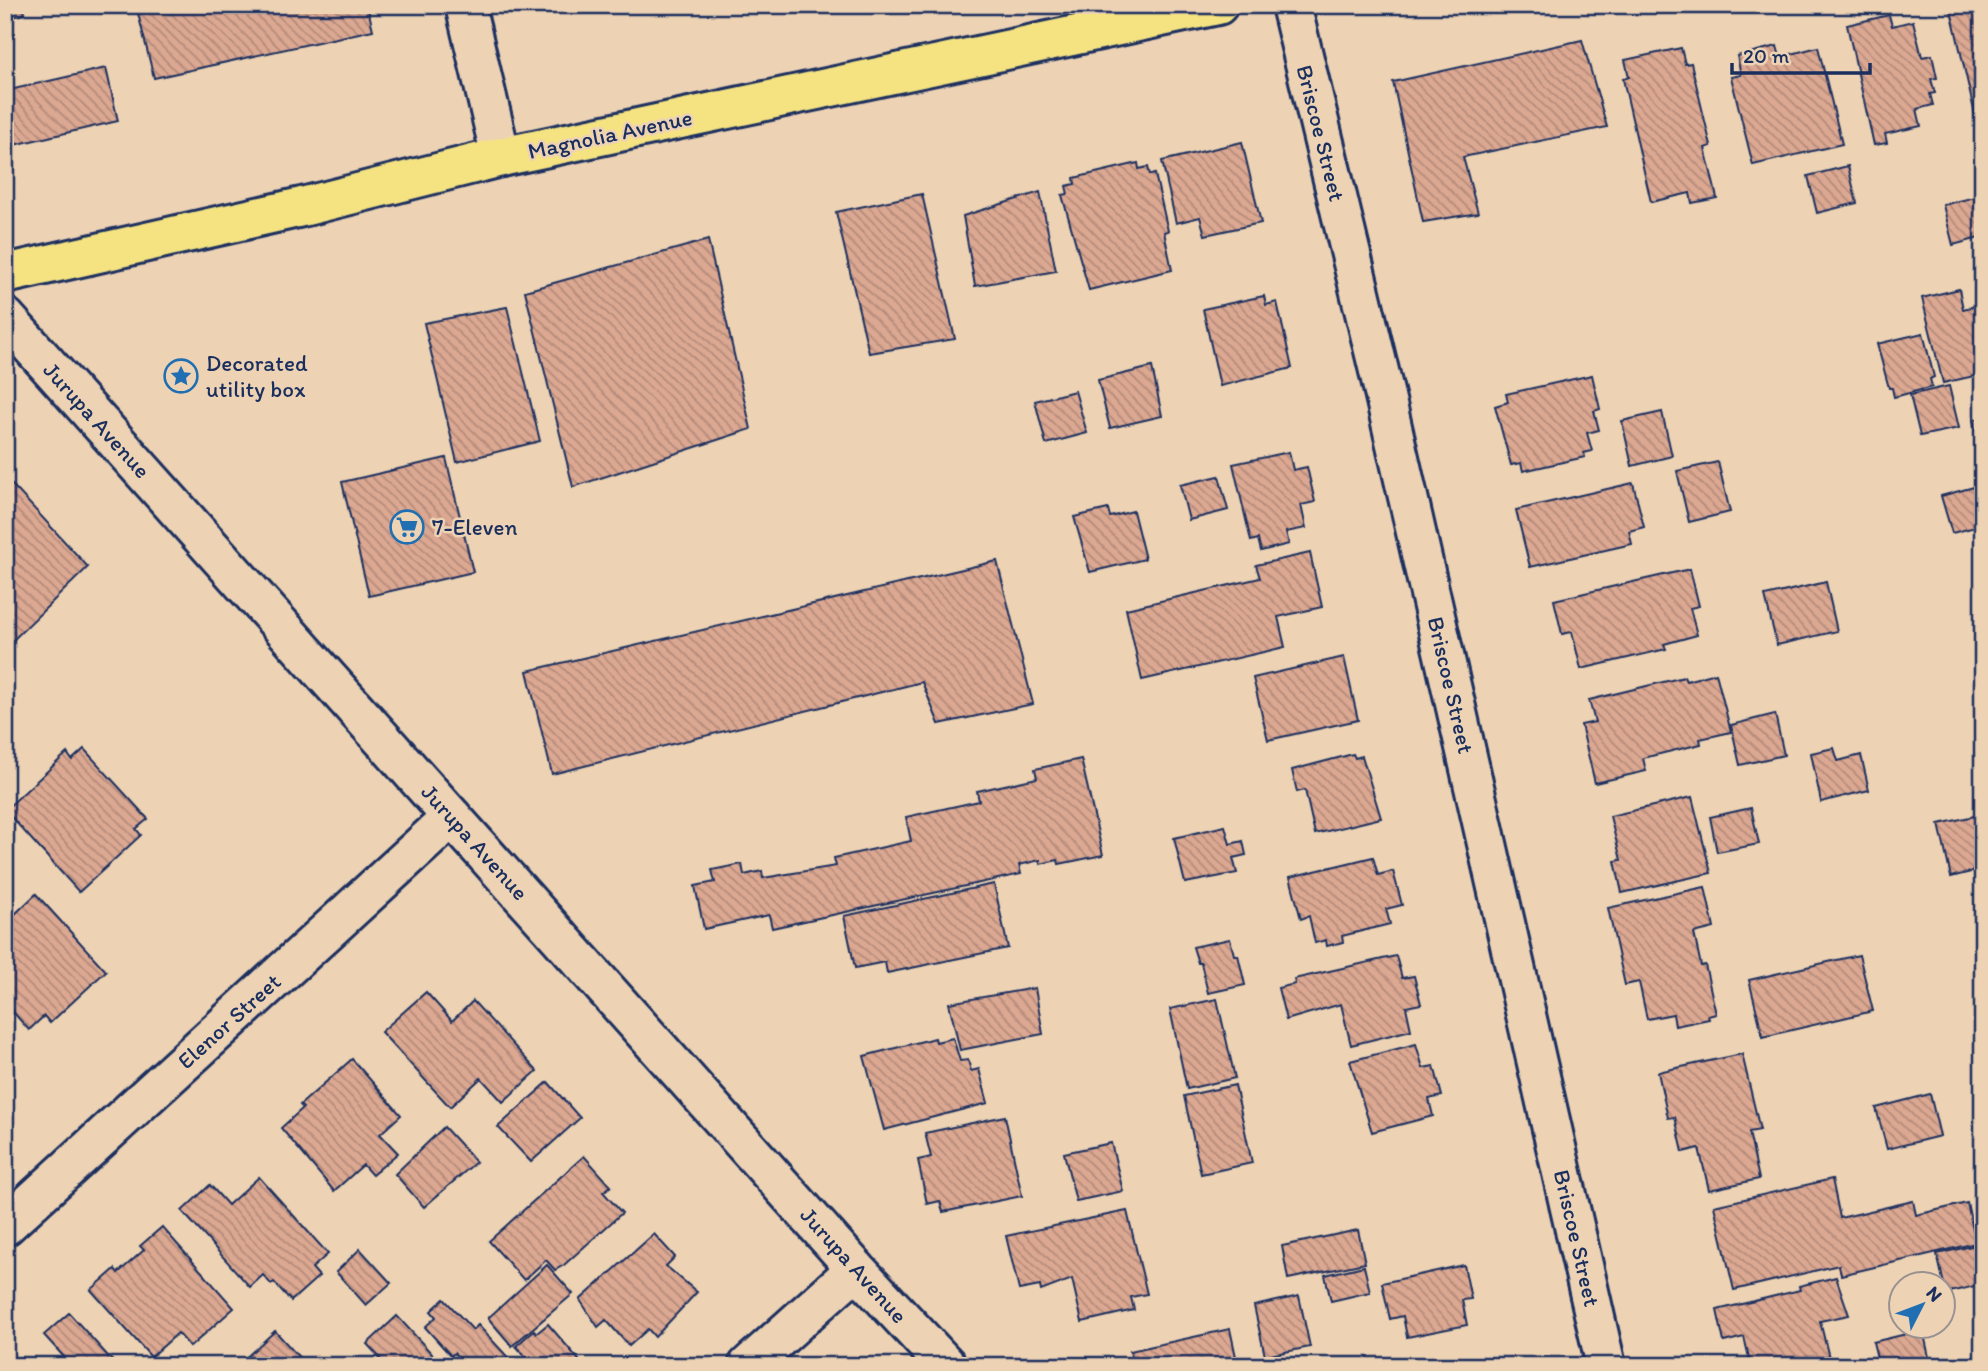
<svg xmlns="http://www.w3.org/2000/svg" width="1988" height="1371" font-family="Itim,sans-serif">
<defs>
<pattern id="building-back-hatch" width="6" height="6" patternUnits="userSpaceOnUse" patternTransform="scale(1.75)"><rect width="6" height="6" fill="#dca891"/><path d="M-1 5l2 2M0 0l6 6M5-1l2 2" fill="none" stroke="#b2897a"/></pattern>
</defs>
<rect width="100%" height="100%" fill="#edd3b4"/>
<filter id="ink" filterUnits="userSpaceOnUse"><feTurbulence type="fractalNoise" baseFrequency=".0143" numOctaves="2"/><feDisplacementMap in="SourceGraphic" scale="14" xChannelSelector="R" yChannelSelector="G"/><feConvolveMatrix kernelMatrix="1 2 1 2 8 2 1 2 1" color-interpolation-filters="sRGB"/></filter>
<g filter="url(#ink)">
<!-- building -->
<g fill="url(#building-back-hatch)" stroke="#1b2f5e" stroke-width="2">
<path d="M5,5h18l2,9 -20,5z"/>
<path d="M136,5h231l6,25 -219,48z"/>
<path d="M1953,5h30v126l-4,1 -29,-126z"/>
<path d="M1889,15l3,11 21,-5 9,36 10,-2 5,23 -6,1 4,14 -5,1 3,11 -16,4 4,17 -36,8 2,9 -13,2 -27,-120z"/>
<path d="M1582,40l25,87 -144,30 15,56 -55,9 -30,-140z"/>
<path d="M1777,46l3,11 38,-10 24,97 -89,21 -22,-88 10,-2 -4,-19z"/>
<path d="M1681,48l4,16 6,-1 20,83 -6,2 12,50 -25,5 -2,-10 -39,9 -28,-123 6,-2 -4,-17z"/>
<path d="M106,68l12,53 -113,26v-56z"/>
<path d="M1242,142l19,81 -56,12 -5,-18 -24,6 -14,-62z"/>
<path d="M1138,163l1,6 9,-2 2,8 5,-1 13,57 -4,1 8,38 -83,20 -27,-95 6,-1 -2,-8 9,-2 -1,-6z"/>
<path d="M1848,166l9,37 -40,10 -9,-37z"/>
<path d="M1040,192l16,79 -81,15 -12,-70z"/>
<path d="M922,194l33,145 -86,14 -33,-141z"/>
<path d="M1983,195v42l-30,8 -10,-40z"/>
<path d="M708,240l43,189 -178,58 -48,-196z"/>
<path d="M1959,289l4,20 20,-5v70l-40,9 -21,-85z"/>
<path d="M1264,296l2,9 11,-3 15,66 -72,18 -17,-77z"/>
<path d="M507,307l33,134 -83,21 -33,-139z"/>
<path d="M1923,333l11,44 -4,2 2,8 -38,10 -2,-9h-3l-12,-44z"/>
<path d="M1152,367l10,49 -52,12 -12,-48z"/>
<path d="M1592,375l8,34 -6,2 5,19 -12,3 5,18 -8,2 1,4 -62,14 -2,-8 -10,2 -16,-59 13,-4 -2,-8z"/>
<path d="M1949,386l10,42 -39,8 -10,-41z"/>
<path d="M1075,391l12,42 -41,11 -11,-43z"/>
<path d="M1662,412l10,44 -40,10 -10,-45z"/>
<path d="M1983,418v37h-2l-8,-35z"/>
<path d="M1289,452l4,18 14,-3 8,35 -14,3 5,23 -20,4 3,12 -28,7 -3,-12 -7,2 -18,-77z"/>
<path d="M446,458l27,114 -104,24 -27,-114z"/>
<path d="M1718,462l12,50 -41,10 -12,-51z"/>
<path d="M1219,476l9,34 -39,10 -9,-35z"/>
<path d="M5,477l83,90 -83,81z"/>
<path d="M1633,483l11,44 -15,4 3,13 -102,23 -14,-57z"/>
<path d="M1981,485l2,40 -31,8 -11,-37z"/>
<path d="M1108,509l2,8 23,-6 12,48 -55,13 -16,-55z"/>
<path d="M1310,553l12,54 -44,10 7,30 -143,33 -16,-71 134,-31 -4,-13z"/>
<path d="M997,561l36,143 -94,20 -17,-42 -370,92 -25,-103z"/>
<path d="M1690,569l9,37 -9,2 7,27 -33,9 2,5 -85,20 -9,-37 -10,2 -8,-34z"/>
<path d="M1826,582l11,49 -60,14 -12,-49z"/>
<path d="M1344,657l14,63 -90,20 -15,-62z"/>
<path d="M1716,673l15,59 -31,7 1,5 -58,14 3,13 -51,12 -14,-58 14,-3 -6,-22 95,-23 2,4z"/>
<path d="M1775,714l9,41 -44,10 -9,-40z"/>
<path d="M1834,748l4,13 23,-6 8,35 -48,12 -10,-49z"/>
<path d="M84,749l64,70 -12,10 5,6 -62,57 -74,-82 62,-57 5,7z"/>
<path d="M1353,754l2,4 7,-2 19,62 -66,16 -10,-44 -8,2 -5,-22z"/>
<path d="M1081,759l22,96 -44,9 -1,-4 -18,4v-4l-21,5 2,9 -249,54 -3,-13 -65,14 -9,-43 20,-4 -3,-12 30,-6 2,11 18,-4 1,7 73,-12 -2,-8 77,-17 -5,-24 73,-16 -2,-10 60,-13 -2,-9z"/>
<path d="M1692,797l19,76 -89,20 -7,-32 6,-1 -11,-44z"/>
<path d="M1751,808l8,36 -42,8 -7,-35z"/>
<path d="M1983,814v55l-32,8 -12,-53z"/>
<path d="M1225,826l5,18 13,-3 3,14 -13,3 4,15 -52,10 -11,-45z"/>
<path d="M1373,857l5,18 15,-4 9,34 -16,4 4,15 -48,12 1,6 -16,4 -1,-6 -11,3 -6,-27 -8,3 -11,-42z"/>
<path d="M994,884l14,64 -121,25 -2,-11 -30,6 -11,-52z"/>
<path d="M1705,887l9,41 -20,5 7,33 4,-1 11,49 -8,2 1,3 -34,7 -2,-12 -26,5 -8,-37 -14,3 -17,-77z"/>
<path d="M36,894l70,77 -56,52 -6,-7 -15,14 -24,-27v-97l9,9z"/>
<path d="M1230,939l4,16h4l7,30 -37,8 -7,-30h-3l-5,-16z"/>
<path d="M1859,955l14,56 -110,26 -14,-57z"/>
<path d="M1396,956l6,22 12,-2 7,28 -15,3 5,23 -60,15 -10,-41 -55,16 -8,-32 17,-4 -1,-5z"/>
<path d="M1035,988l8,46 -83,16 -11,-47z"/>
<path d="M426,992l26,29 21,-20 64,70 -34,31 -22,-24 -31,29 -69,-75z"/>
<path d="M1217,999l18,79 -48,11 -17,-80z"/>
<path d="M935,1038l1,4 17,-4 7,23 8,-1 3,11 8,-2 9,34 -104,27 -20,-74z"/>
<path d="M1416,1044l7,24 11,-2 8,30 -13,3 4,17 -61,16 -22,-71z"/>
<path d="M1742,1054l18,76 -11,2 10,47 -50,11 -10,-42 -16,4 -8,-35 -7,1 -10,-46z"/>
<path d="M352,1059l49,56 -21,19 18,19 -26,22 -9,-10 -29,26 -53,-63 22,-20 -3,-3z"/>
<path d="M548,1082l32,36 -49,44 -33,-35z"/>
<path d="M1235,1085l17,78 -51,11 -17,-78z"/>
<path d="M1930,1094l10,42 -53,13 -11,-41z"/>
<path d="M1005,1116l17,80 -79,16 -3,-11 -13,3 -9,-44 13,-3 -6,-24z"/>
<path d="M444,1127l32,35 -52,45 -29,-33z"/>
<path d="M1111,1143l12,48 -47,10 -12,-48z"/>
<path d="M584,1156l27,30 -8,6 19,21 -58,52 -9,5 -9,-10 -22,20 -35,-39z"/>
<path d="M259,1177l69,77 -16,14 7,8 -28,25 -17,-19 -3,2 -8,-9 -13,12 -68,-76 28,-26 18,20z"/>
<path d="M1832,1179l8,39 73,-17 3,14 51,-12 9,40 -135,32 -2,-10 -105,25 -20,-84z"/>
<path d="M1127,1211l20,83 -16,3 3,13 -52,12 -10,-43 -31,12 -1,-5 -21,4 -13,-54z"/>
<path d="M162,1227l72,81 -44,39 -12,-14 -27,24 -60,-67 24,-21 3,4 26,-23 -4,-4z"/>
<path d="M1358,1230l7,33 -77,16 -6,-33z"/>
<path d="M654,1234l21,23 -9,9 31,26 -42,45 -7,-8 -19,17 -23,-26 -8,7 -18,-27z"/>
<path d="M1976,1245l7,39 -37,9 -9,-39z"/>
<path d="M360,1249l31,34 -25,22 -30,-33z"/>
<path d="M547,1265l26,29 -61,52 -24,-28z"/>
<path d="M1464,1265l7,34 -9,1 5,25 -60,12 -4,-21 -13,3 -8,-36z"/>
<path d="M1364,1266l6,26 -39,9 -6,-26z"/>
<path d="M1836,1277l13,38 -29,6 11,45h-80l-7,-29 -20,5 -7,-32 83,-20 -1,-4z"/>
<path d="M1299,1296l11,51 -45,9 -11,-50z"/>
<path d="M444,1299l29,31 5,-5 38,41h-50l-12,-13 -3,3 -26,-29 11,-10 -5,-6z"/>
<path d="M69,1313l48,53h-63l10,-9 -20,-22z"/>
<path d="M397,1316l35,38 13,12h-65l-4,-4 4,-4 -13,-14z"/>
<path d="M548,1324l31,36 -6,6h-39l-18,-20 18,-16 3,3z"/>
<path d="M1230,1329l8,37h-105l-3,-15z"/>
<path d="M1923,1330l8,36h-52l-6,-24z"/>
<path d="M275,1331l32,35h-64l-3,-3z"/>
</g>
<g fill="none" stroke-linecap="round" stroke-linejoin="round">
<defs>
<g id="minor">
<path d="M465,5l36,152"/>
<path d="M1291,5l94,391 221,970"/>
<path d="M5,1226l447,-409"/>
<path d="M748,1366l108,-97"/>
</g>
<path id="secondary" d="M5,317l851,952 91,97"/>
<path id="primary" d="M5,274l297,-67 199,-50 717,-152"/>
</defs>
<!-- minor casing -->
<use href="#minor" stroke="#1b2f5e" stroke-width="44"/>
<!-- secondary casing -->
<use href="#secondary" stroke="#1b2f5e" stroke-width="44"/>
<!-- primary casing -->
<use href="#primary" stroke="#1b2f5e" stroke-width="44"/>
<!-- minor -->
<use href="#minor" stroke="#edd3b4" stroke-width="38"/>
<!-- secondary -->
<use href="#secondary" stroke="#edd3b4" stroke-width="38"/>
<!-- primary -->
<use href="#primary" stroke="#f5e382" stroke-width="38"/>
</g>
</g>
<!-- icons -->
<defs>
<symbol id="sight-ring" viewBox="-11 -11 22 22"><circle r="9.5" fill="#edd3b4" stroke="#1f6fb2" stroke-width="1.5"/><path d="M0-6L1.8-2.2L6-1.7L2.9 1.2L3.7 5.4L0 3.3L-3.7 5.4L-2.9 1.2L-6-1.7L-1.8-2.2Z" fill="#1f6fb2"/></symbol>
<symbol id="supermarket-ring" viewBox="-11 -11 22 22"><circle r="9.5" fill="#edd3b4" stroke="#1f6fb2" stroke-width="1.5"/><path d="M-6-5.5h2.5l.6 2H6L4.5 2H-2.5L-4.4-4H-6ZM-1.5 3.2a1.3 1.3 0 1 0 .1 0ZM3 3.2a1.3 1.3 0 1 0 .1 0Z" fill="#1f6fb2"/></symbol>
</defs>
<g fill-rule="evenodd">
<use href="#sight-ring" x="162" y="357" width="38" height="38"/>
<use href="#supermarket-ring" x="388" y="508" width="38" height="38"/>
</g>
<g text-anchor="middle" stroke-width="5" stroke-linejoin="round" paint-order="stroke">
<!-- street labels -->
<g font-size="23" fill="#1b2f5e" stroke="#edd3b4">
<text transform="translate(1321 133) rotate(76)" y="8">Briscoe Street</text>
<text transform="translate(610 134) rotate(-12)" y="8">Magnolia Avenue</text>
<text transform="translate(97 420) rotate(48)" y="8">Jurupa Avenue</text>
<text transform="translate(1451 685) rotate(77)" y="8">Briscoe Street</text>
<text transform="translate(475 842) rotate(48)" y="8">Jurupa Avenue</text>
<text transform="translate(229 1021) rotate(-42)" y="8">Elenor Street</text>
<text transform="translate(1577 1238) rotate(77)" y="8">Briscoe Street</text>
<text transform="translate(854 1265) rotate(48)" y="8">Jurupa Avenue</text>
</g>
<!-- poi labels -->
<g font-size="23" fill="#1b2f5e" stroke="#edd3b4" text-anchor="start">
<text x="206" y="371">Decorated<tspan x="206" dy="26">utility box</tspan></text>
<text x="432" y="535">7-Eleven</text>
</g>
</g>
<!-- margin -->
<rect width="1988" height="1371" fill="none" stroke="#edd3b4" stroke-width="28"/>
<rect x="14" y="14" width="1960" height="1343" fill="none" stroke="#1b2f5e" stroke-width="2.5" filter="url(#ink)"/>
<!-- north arrow -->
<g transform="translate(1922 1305) rotate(48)"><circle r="33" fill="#edd3b4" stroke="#999192" stroke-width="2"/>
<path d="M0-5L12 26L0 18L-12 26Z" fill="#1f6fb2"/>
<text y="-10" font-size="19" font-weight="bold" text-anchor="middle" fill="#1b2f5e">N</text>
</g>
<!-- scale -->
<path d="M1732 63v10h138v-10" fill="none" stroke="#1b2f5e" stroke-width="3.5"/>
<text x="1743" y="63" font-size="21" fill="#1b2f5e" stroke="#edd3b4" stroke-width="5" paint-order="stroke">20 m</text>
</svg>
